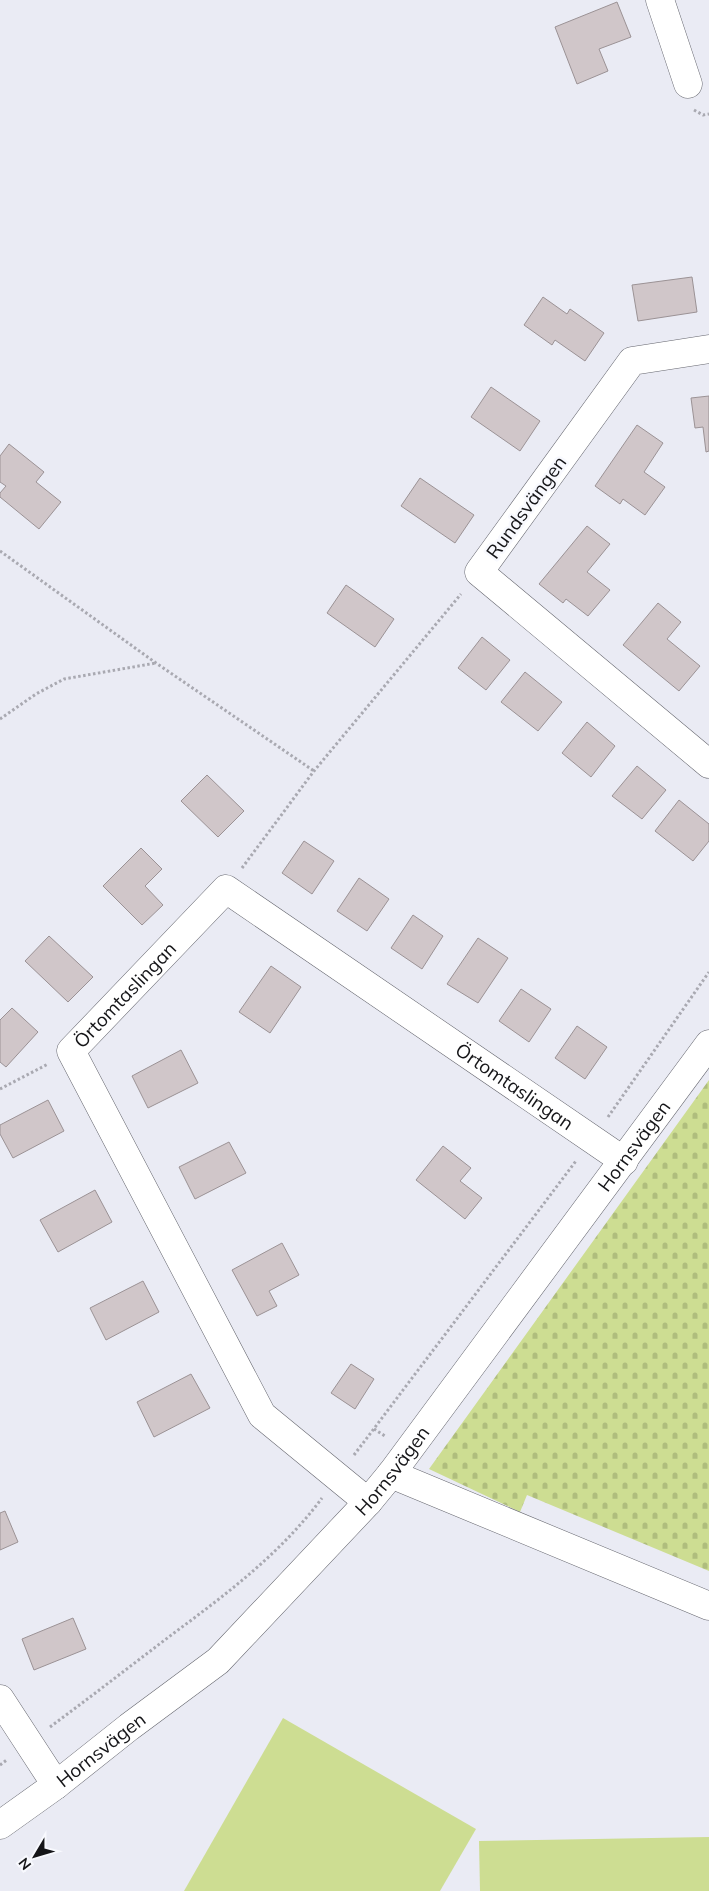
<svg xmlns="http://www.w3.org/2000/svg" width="709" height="1891" font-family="Mulish,sans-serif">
<defs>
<pattern id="cemetery-stones" width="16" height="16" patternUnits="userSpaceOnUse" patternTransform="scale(1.25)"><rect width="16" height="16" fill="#cddd92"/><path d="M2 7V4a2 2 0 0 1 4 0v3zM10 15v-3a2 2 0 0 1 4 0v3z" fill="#afbd7d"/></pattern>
</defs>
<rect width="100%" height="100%" fill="#eaebf4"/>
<!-- cemetery -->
<path fill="url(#cemetery-stones)" d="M709,1080v491l-182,-76 -7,17 -91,-43z"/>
<!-- park -->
<g fill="#cddd92">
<path d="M283,1718l193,111 -36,62h-256z"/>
<path d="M709,1837v54h-229l-1,-50z"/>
</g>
<!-- building -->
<g fill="#d0c6c9" stroke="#9b9295">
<path d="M617,2l14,35 -32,12 9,22 -31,13 -22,-57z"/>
<path d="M692,277l5,35 -59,9 -6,-36z"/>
<path d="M543,297l24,17 3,-5 34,24 -19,28 -30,-21 -3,5 -28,-20z"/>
<path d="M491,387l49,34 -20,30 -49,-34z"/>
<path d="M709,396v55l-3,1 -3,-25 -8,1 -4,-30z"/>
<path d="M637,425l26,18 -19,29 21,15 -20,28 -22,-16 -3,5 -25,-18z"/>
<path d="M9,444l35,28 -8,10 25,20 -22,27 -39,-32v-4l6,-7 -6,-4v-26z"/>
<path d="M420,478l54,37 -19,28 -54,-37z"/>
<path d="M587,526l23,18 -23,28 23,18 -22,26 -22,-17 -3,4 -24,-19z"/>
<path d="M346,585l48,34 -19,28 -48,-34z"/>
<path d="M658,603l23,19 -14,17 33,27 -21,25 -56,-46z"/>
<path d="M482,637l28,23 -24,30 -28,-22z"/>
<path d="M525,672l37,30 -24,29 -37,-29z"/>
<path d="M587,722l28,24 -24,31 -29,-24z"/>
<path d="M637,766l29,24 -24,29 -30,-23z"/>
<path d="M207,775l37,36 -26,26 -37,-36z"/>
<path d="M679,800l30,24v17l-16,20 -38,-30z"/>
<path d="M304,841l30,20 -22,33 -30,-21z"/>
<path d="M141,848l21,21 -17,17 18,19 -21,20 -39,-39z"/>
<path d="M359,878l30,21 -22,32 -30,-20z"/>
<path d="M413,915l30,21 -21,33 -31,-21z"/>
<path d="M49,936l44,41 -25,25 -43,-41z"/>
<path d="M478,938l30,20 -30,45 -31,-19z"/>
<path d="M271,966l30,21 -31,46 -31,-21z"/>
<path d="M521,989l30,20 -22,33 -30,-21z"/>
<path d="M12,1008l26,24 -32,35 -6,-5v-42z"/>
<path d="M577,1026l30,21 -22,32 -30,-21z"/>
<path d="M181,1050l17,33 -50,25 -16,-32z"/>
<path d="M48,1100l16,31 -51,27 -13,-24v-9z"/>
<path d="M229,1142l17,31 -51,26 -16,-32z"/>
<path d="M443,1146l28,22 -11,13 22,17 -17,21 -49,-39z"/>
<path d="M95,1190l17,32 -54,30 -18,-32z"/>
<path d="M282,1243l17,32 -30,16 8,15 -20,10 -25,-46z"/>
<path d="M143,1281l16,31 -53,28 -16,-32z"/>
<path d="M351,1364l23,15 -19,30 -24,-16z"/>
<path d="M191,1374l19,34 -56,29 -17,-35z"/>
<path d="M5,1511l13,31 -18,8v-37z"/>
<path d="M73,1618l13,31 -52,21 -12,-31z"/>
</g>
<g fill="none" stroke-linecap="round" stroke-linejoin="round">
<defs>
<g id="minor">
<path d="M660,0l28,84"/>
<path d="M709,349l-77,12 -153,211 230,192"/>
<path d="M391,1474l318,132"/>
<path id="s1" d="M368,1502l-106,-87 -191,-364 155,-162 398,272"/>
<path d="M0,1699l56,86"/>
<path id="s2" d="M0,1825l56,-40 73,-58 89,-66 150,-159 23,-28 318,-430"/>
</g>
</defs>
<!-- minor casing -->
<use href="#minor" stroke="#65666e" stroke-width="29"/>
<!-- path -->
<g stroke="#a9a9b1" stroke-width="3" stroke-dasharray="2.5 2.5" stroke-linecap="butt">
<path d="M694,110l9,5 6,-1"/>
<path d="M0,551l156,112 158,108"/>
<path d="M0,719l36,-25 28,-15 92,-16"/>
<path d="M242,868l72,-97 147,-177"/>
<path d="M0,1089l48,-25"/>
<path d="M608,1117l101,-145"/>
<path d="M374,1429l11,7"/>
<path d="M354,1455l222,-294"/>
<path d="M50,1727c42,-31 83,-63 124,-94 54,-40 108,-81 148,-135"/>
<path d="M0,1765l8,-6"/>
</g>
<!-- minor -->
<use href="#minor" stroke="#fff" stroke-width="28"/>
</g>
<g text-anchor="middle" stroke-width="5" stroke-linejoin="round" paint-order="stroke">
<!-- street labels -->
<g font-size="19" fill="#151518" stroke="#f8f9fe">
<text transform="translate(526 507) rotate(-54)" y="7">Rundsvängen</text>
<text dy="7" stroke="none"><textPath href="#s1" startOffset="626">Örtomtaslingan</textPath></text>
<text dy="7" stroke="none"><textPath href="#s1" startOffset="1122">Örtomtaslingan</textPath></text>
<text dy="7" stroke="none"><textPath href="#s2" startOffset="936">Hornsvägen</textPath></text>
<text dy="7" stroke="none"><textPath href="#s2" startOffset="531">Hornsvägen</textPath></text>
<text dy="7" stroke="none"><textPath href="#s2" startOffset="126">Hornsvägen</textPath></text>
</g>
</g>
<!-- north arrow -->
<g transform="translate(35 1856) rotate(232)" stroke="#f8f9fe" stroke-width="4" paint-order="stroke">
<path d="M0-4L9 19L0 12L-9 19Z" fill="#151518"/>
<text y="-8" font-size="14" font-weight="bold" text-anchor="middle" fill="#151518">N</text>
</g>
</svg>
